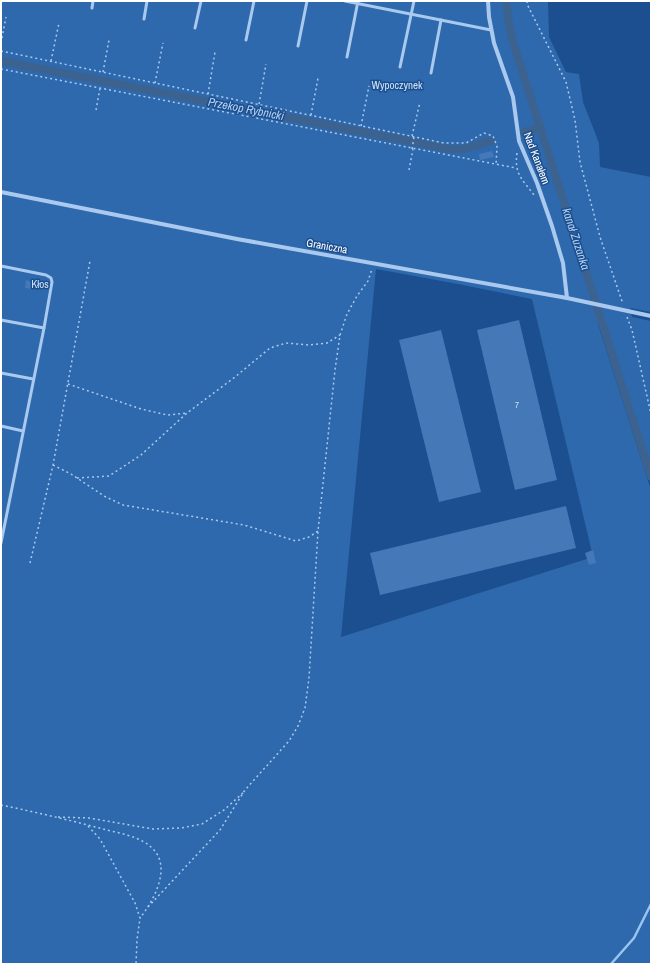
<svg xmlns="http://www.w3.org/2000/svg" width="652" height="965" font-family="'Archivo Narrow',sans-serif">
<rect width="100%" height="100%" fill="#1b4f8f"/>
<!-- green -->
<path fill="#2e69ad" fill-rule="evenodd" d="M1,1h547l1,36 17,35 13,2 4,28 16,41 1,24 51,10v135l-21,-4 2,9 19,4v148l-46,-144 -7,-1 53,166v474h-650zM376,269l82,15 74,15 61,258 -252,80z"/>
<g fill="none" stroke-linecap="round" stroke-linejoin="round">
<!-- stream -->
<path stroke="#9cc4f0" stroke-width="2.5" d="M611,964l23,-26 17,-34"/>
<!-- canal -->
<g stroke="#3c6290" stroke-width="8">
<path d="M506,1l3,22 4,19 138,435"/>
<path d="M1,61l448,88h14l28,-8"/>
<path d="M524,132l17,-4"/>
</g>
</g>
<!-- building -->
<g fill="#4478b7">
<path d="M492,151l2,6 -14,3 -1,-6z"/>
<path d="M26,280l7,2 -1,7 -7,-1z"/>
<path d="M519,320l38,160 -42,10 -38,-160z"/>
<path d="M441,330l40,162 -42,10 -40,-162z"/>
<path d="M566,506l10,42 -196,47 -10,-42z"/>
<path d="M593,550l3,13 -7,2 -4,-12z"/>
</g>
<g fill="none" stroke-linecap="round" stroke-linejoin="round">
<!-- path -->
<g stroke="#a9c9ee" stroke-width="1.5" stroke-dasharray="2 3" stroke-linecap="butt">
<path d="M527,1v3l39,78 9,38 5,42 20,75 23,67"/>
<path d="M1,43l5,-26"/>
<path d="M1,51l443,92h22l18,-10 9,3 4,10 -1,19"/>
<path d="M51,61l8,-38"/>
<path d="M1,69l515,99"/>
<path d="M103,72l6,-32"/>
<path d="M155,83l8,-40"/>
<path d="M208,94l7,-42"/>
<path d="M259,104l7,-40"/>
<path d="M96,110l4,-22"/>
<path d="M311,115l7,-37"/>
<path d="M361,126l8,-40"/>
<path d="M412,136l8,-34"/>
<path d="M412,149l2,-12"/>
<path d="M517,153c-3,21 5,26 17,42"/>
<path d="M409,170l4,-21"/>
<path d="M627,317l5,13 19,84"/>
<path d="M68,384l73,25 26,6 20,-2"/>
<path d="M53,465l18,9 33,22 19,9 121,20 52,16 13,-4 9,-6"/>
<path d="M77,478l32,-2 32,-21 46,-42 48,-36 35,-29 16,-5 23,2 18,-2 13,-8"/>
<path d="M30,563l23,-98 37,-204"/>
<path d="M1,805c34,7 68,15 102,24 15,4 36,7 48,18 22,19 3,53 -11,71"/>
<path d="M58,817l31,1 64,11 28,-1 21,-4 22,-14 20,-18"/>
<path d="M88,826l12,13 35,64 5,15 -3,22 -1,24"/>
<path d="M148,907l72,-77 25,-40 44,-49 9,-15 7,-18 4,-30 9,-147 17,-161 5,-35 7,-21 10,-18 11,-15 4,-12"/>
</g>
<!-- lane -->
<g stroke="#a9c9ee" stroke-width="3">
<path d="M345,1l146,29"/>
<path d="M92,8l1,-7"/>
<path d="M144,19l3,-18"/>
<path d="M195,28l6,-27"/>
<path d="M246,40l8,-39"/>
<path d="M298,46l9,-45"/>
<path d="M347,57l11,-56"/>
<path d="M400,67l14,-66"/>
<path d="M431,73l10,-53"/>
<path d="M1,266l45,9 5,3 1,4 -8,46 -43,215"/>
<path d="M1,320l43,8"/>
<path d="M1,373l32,6"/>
<path d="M1,426l22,5"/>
</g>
<!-- street -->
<g stroke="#a9c9ee" stroke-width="4">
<path d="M488,1l1,16 5,26 19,54 6,44 18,42 15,43 11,37 4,35"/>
<path d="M1,192l236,47 330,59 84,18"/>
</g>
</g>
<g text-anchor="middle" stroke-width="3" stroke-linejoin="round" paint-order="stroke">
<!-- number labels -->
<g font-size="9" fill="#d0dded">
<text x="517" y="408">7</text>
</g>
<!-- park labels -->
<g font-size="11" fill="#cfe3fa" stroke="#1b4f8f">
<text x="397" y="89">Wypoczynek</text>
<text x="40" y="288">Kłos</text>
</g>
<!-- street labels -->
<g font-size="11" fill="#fff" stroke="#1b4f8f">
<text transform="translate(537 158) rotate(69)" y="4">Nad Kanałem</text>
<text transform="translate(327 246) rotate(10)" y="4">Graniczna</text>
</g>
<!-- water labels -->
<g font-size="12" font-style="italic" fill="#b5d3f5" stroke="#1b4f8f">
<text transform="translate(246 109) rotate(11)" y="4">Przekop Rybnicki</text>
<text transform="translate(576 239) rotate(72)" y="4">kanał Zuzanka</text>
</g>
</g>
<!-- border -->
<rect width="652" height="965" fill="none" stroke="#ffffff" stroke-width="4"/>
</svg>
